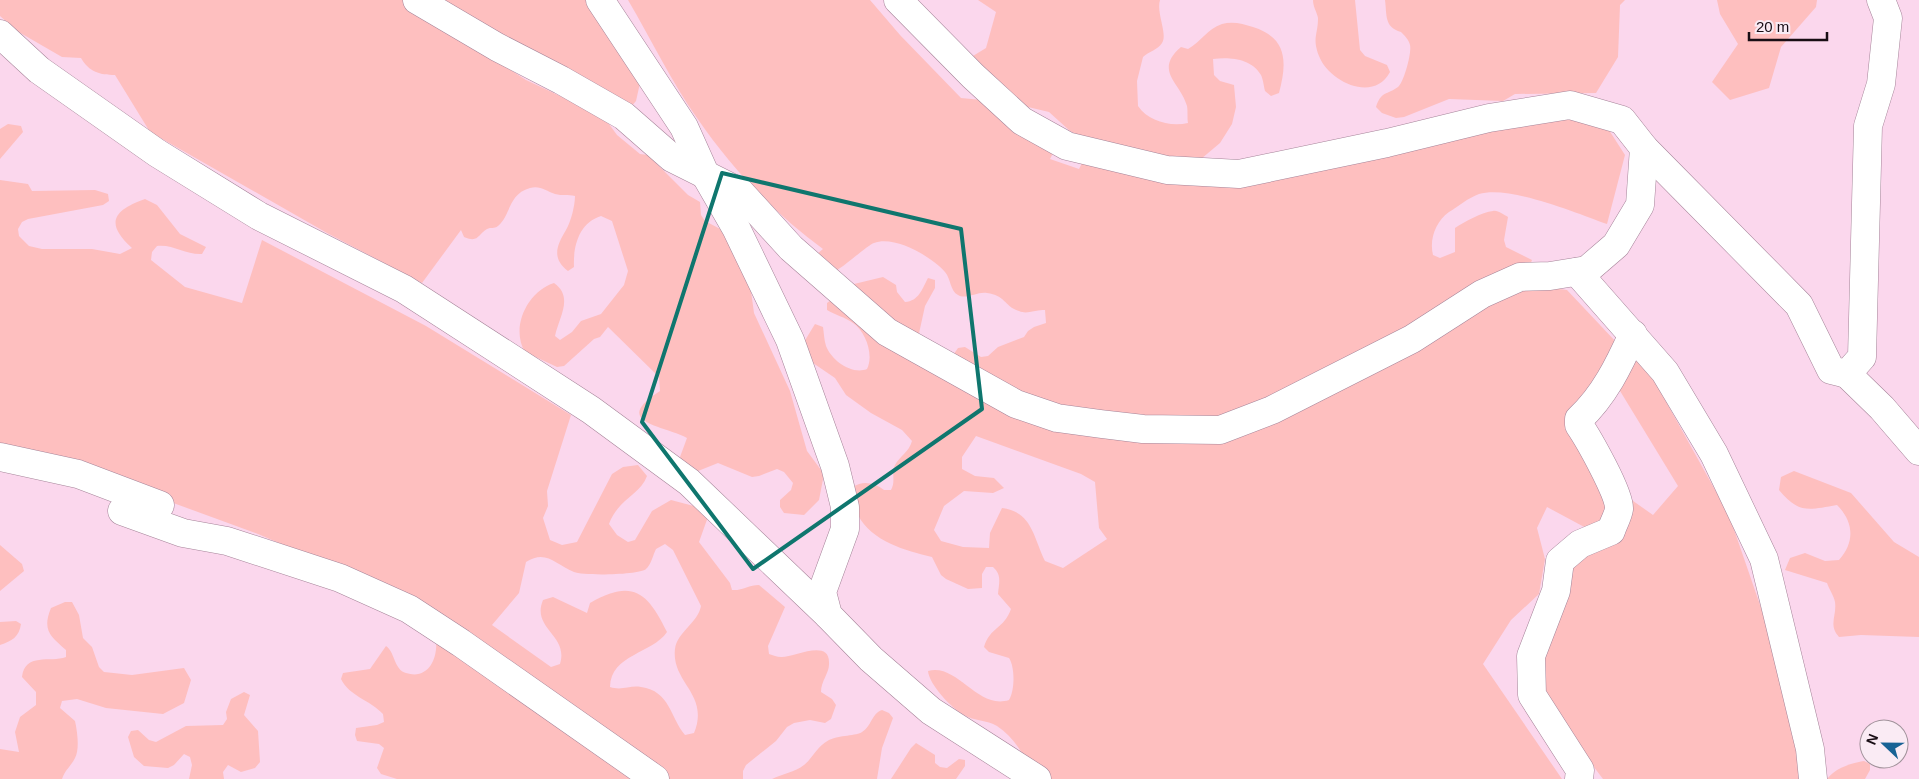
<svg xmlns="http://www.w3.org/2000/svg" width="1919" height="779" font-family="Helvetica,sans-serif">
<rect width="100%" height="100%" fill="#fbd7ed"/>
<!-- green -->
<g fill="#febfbf" fill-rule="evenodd">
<path d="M0,0h403l123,80 66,31 17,13 8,11 23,19 8,1 40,40 12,7 1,13 4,6 19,10 27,60 3,22 36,78 17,60 17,23 -5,26 -15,15 -20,-2 -4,-6v-7l11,-10 2,-7 -9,-11 -7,-3 -18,7 -7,1 -34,-14 -25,10 -10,-9 -3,-7 7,-19c-24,-13 -77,-15 -27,-47l-1,-14 -51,-50 -8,10 -6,2 -30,27 -7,1 -32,-15c-15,-25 3,-61 29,-69 20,14 5,34 1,53l5,4 12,-8 9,-11 20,-7 23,-29 4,-14 -16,-50 -11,-5c-22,7 -28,30 -27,51l-6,4c-17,-13 -11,-26 -2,-41 5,-8 9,-25 9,-34 -7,-2 -13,0 -20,-2 -9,-3 -15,-9 -25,-6 -22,6 -19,27 -32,38 -4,3 -7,1 -11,3 -10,6 -8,14 -23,8l-3,-7 -39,53 -95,-50 -177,-101 -35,-57c-15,0 -26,-3 -34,-17l-19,-1 -45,-26 -17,-15z"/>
<path d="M437,0h149l54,83 -4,18 -6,7z"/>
<path d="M628,0h242l30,35 61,63 21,2 71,53 -3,6 29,10 3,-6 1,-25 -13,-7 -21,-19 -21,-5 -14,-9 -46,-39 18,-11 10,-36 -18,-12h182c-4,13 8,34 2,43 -3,6 -14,9 -19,14l-6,24 1,25c10,15 32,21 50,17 -1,-5 0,-12 -1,-17 -6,-23 -34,-35 -6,-59l7,2c13,-7 19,-20 34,-25 11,-3 21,0 31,3 35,11 34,36 26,66l-8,3 -6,-5c-1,-4 -2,-12 -4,-16 -10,-17 -32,-18 -48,-16l1,16 6,6 14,4 2,22 -4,17 -12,19 -19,16 -52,16 417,-56 41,8 18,28 -18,69c-31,-11 -97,-39 -128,-30 -11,4 -20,12 -30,18 -13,9 -20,27 -16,43l7,3 15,-6v-24c9,-6 27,-16 38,-17 5,-1 11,4 15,6l-4,23 2,7 26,13 -3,7 16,20 22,3 50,53 -45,80 37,61 44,31 25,-29 -61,-100 22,-33 90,162 49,142 30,122h-205l-53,-70 -13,-57 35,-93 16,-30 -41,-22 -10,21 8,31 -6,35 -28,26 -28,44 79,115h-525c-11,-19 -21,-41 -40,-53 -10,-6 -23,-5 -33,-11 -13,-7 -35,-31 -36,-44 30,-8 49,39 81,29 6,-10 6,-33 0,-42l-20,-6 -5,-5c6,-20 20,-18 27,-38l-13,-15c1,-12 4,-19 -5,-27h-7l-4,7v14l-14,1 -22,-10 -5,-4 -9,-18c-26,-6 -61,-16 -74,-42 -4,-8 -4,-20 -5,-28 10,-7 22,-4 31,3h7c5,-9 0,-16 4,-25 5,-9 14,-13 17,-24l-10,-11 -31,-17 -25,-18 -11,-17 -22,-15 -9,-21 11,-18 8,3c1,6 1,13 3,19 6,15 26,29 41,23 7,-14 -1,-37 -14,-46 -8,-6 -18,-8 -26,-13v-7l27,-19 29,-7 13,8 1,7 8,10c14,-1 17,-13 23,-24l7,2v8l-10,18 -7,32 33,20 7,-10 7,-1 16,10 7,-1 10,-9 26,-10 4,-6 6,-4 12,-4 -1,-13c-10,-1 -17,5 -26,1 -14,-4 -14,-16 -32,-18 -9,-2 -21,7 -29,2 -8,-4 -7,-16 -13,-23 -13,-15 -50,-37 -71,-29 -6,2 -28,22 -37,27l-25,-12 11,-9c-49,-36 -91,-80 -126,-131 -26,-37 -46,-79 -69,-118zM976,436l105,38 14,8 4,46 8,11 -44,29 -18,-7c-12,-25 -13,-49 -43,-53l-12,25 -1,15 -26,-1 -22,-6 -7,-11 10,-24 20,-15 29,2 11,-5 -10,-10 -19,-2 -13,-7v-12z"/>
<path d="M1313,0h42l5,50 5,6 22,9 3,7c-16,31 -61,10 -71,-16 -7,-19 -1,-21 -1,-38 -1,-6 -5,-11 -5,-18z"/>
<path d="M1385,0h240l-5,5 -2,52 -22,36 -81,1 -12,7 -54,-2 -45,18 -8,1 -14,-5 -6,-6c5,-16 11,-12 22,-20 6,-5 14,-35 12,-42 -1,-5 -5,-9 -9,-13 -17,-5 -14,-17 -16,-32z"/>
<path d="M1717,0h100l-1,7 -35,40 -12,41 -39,12 -18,-18 26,-38 -18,-30z"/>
<path d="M8,124l13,2 2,6 -23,27v-30z"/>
<path d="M0,180l28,4 4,7 63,-1 13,4 1,7 -6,4 -75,14 -6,3 -4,7 1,7 10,10 13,3h50l28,5 12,-6c-28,-25 -18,-38 13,-49l12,6 23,29 26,13 -4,7c-16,1 -29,-10 -45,-8l-5,6 -1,8 34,27 57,16 20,-63 164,86 145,89 -24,76 1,15 -5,12 7,22 12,5 15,-3 35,-68 11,-7 15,-2 9,11c-7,19 -29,23 -38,48l8,11 11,7 7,-2 17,-29 19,-11 34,9 4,5 -10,28 31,41 2,7c10,1 17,-5 27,-5l26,22 -17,39 1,8c4,1 8,3 12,3 11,1 48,-19 48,5 1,11 -8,18 -8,30l11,7 4,6 -5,14 -6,4 -15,-3 -16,3 -7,4 -11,14 -30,24 -3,6v8h-346l-16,-5 -4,-6 7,-20 -5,-4 -22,-3 -2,-6 1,-7 21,-3 7,-3 -1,-8c-13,-14 -34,-18 -42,-35l2,-6 27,-4 16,-23c9,6 8,24 20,27 22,7 32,-14 30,-33 -1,-11 -11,-25 -15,-36l-163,-70 -142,-52 -116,-31zM665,544l8,6 28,56c-3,17 -24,26 -26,43 -4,34 35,45 19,84l-9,2c-15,-18 -15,-44 -44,-48 -11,-2 -19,4 -31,0 1,-33 42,-33 57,-55 -20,-41 -35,-53 -77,-29l-3,10 -34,-16 -10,3c-12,29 26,35 17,64l-9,3 -59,-42 27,-32 7,-31c20,-13 29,2 48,10 9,4 66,3 72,-3 5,-4 7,-14 10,-20z"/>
<path d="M1794,471l57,22 43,49 25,15v80l-58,-2 -22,2c-11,-12 -2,-21 -4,-35 -1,-6 -6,-13 -8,-19l-42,-13 5,-12 15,-5 20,8 14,-1c16,-18 15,-38 -2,-55 -29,5 -38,9 -58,-15l2,-13z"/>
<path d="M0,545l22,19 2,7 -24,20z"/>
<path d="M65,602h7l7,13 4,23 9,9 7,20 5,5 28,3 52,-7 7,12 -7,23 -21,11 -57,-6 -29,-9 -15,2 -2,7 15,13c2,9 5,28 0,37 -4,8 -10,12 -13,21h-62v-30l19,3 -4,-20 5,-15 16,-12v-13l-14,-15c3,-25 28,-14 44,-20v-7c-16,-14 -24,-20 -15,-42z"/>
<path d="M16,621l5,3c-2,13 -9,17 -21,21v-23z"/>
<path d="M244,692l6,3 -6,20 14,16 2,31 -5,6 -14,4 -13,-7 -5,7 1,7h-35l3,-14 -2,-8 -6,-3 -10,11 -6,3 -24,-2 -10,-9 -6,-20 3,-6 7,-1 11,10 7,2 30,-16 37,-1 4,-6 -1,-7 5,-13z"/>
<path d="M882,710l7,3 4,5 -11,30 -5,31h-105c10,-5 23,-7 32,-14 9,-7 13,-19 25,-25 10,-5 28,-4 33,-8 10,-6 9,-18 20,-22z"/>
<path d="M916,743l19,12v8l5,4 7,1 12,-9 6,1v6l-9,13h-65l20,-31z"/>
<path d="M1864,761l6,3v6l-5,9h-38c8,-11 25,-16 37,-18z"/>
</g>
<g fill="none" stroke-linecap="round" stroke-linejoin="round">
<defs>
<g id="street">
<path d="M417,0l80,47 64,33 63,36 48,42 68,34 51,56 96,84 129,72 41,14 44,6 42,5 77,1 52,-20 140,-71 70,-45 38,-17 30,-1 37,-6 29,-25 24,-40 4,-57 -22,-28 -52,-15 -81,13 -102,25 -148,31 -72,-4 -100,-24 -45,-25 -49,-45 -75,-76"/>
<path d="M0,34l39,36 118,83 102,63 145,73 187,121 98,72 139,133"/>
<path d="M1644,148l155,157 32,65 16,4 15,-17 6,-231 13,-42 7,-66 -7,-18"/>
<path d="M1577,272l88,100 49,82 50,105 46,190 3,30"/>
<path d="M1847,374l35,34 37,43"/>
<path d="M0,457l78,17 82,31"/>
<path d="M122,511l61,22 44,8 113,37 69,31 52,34 194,136"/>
<path d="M1579,779l1,-9 -48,-75 -1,-39 25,-65 4,-30 20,-17 31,-13c2,-7 7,-15 8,-22 2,-13 -31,-71 -40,-84v-6c25,-23 40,-54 54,-85"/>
</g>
<path id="secondary" d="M600,0l84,127 22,49 30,52 54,112 45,126 10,41v22l-23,63 6,23 43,44 60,52 106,68"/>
</defs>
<!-- street casing -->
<use href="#street" stroke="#a58499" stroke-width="29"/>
<!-- secondary casing -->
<use href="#secondary" stroke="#a58499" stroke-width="29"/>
<!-- street -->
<use href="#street" stroke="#fff" stroke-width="28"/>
<!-- secondary -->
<use href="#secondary" stroke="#fff" stroke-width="28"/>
</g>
<!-- marked area -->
<path fill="none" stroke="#0f766e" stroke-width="4" stroke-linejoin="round" d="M722,173l239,56 21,180 -229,160 -111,-147z"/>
<!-- north arrow -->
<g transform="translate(1884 744) rotate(292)"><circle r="24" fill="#faebf4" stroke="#a0929a"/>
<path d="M0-4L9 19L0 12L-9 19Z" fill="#186295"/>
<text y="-8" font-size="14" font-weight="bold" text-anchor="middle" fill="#180d14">N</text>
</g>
<!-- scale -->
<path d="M1749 32v8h78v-8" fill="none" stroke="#180d14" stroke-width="2.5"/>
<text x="1756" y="32" font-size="15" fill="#180d14" stroke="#faebf4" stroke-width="4" paint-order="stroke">20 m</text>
</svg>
